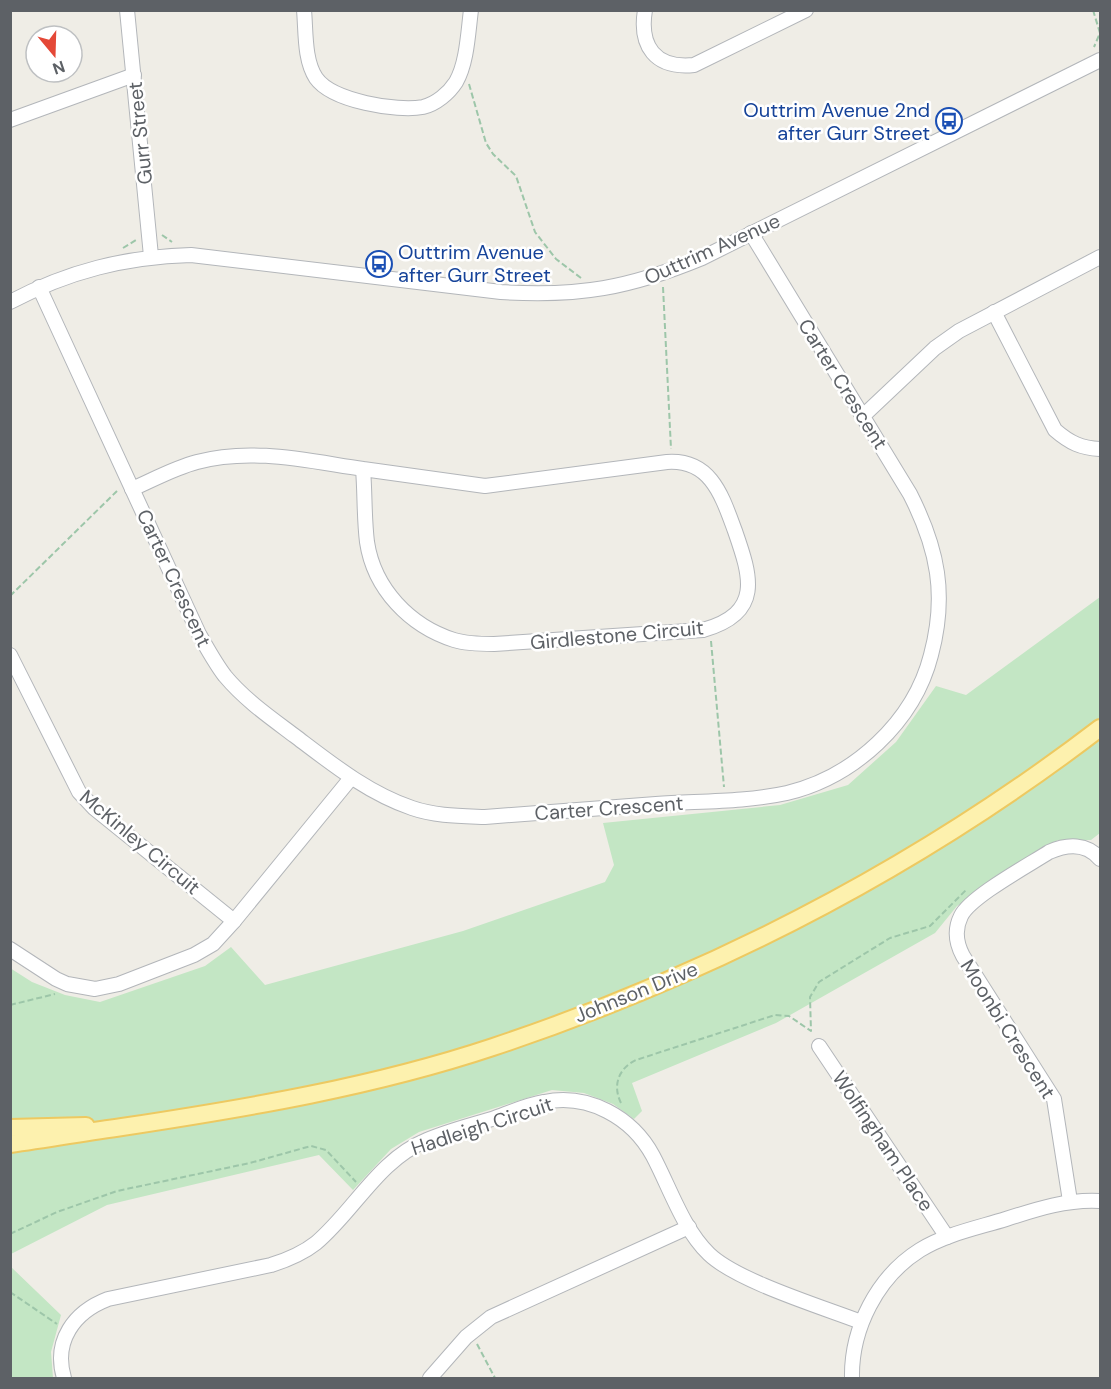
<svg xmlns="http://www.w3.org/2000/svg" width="1111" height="1389" font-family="'DM Sans',sans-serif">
<rect width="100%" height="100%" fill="#efede6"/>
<!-- green -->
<g fill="#c3e6c4">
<path d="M1100,597v236l-9,7h-33l-101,66 -22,27 -159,90 -144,60 10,28 -8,8 -21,-15 -29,-11 -32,-3 -133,42 -28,17 -38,41 -34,-35 -212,50 -96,49 -1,-286 22,14 33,13 35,7 105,-36 26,-19 34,38 198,-54 142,-49 9,-17 -11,-42 177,-18 68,-20 48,-43 40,-56 30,9z"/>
<path d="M10,1266l51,49 -10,37 2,26h-42z"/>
</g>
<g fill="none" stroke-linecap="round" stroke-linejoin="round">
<defs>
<g id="minor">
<path d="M127,10l24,246"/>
<path d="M304,10c2,21 0,50 12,68 16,23 81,34 107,29 13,-3 26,-14 33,-25 11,-19 12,-49 15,-72"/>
<path d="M645,10c-6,36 10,59 49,55l112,-55"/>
<path d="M10,120l124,-45"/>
<path d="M39,287l160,347c8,14 16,29 26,42 20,24 46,42 70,60 37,28 73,57 117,72 23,8 48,8 73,9 57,-4 114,-9 171,-13 43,-3 90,-2 131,-11 67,-16 127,-71 144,-138 16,-60 7,-106 -21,-161l-159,-261"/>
<path d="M10,302c59,-31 115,-45 181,-47l310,37c78,5 128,-4 201,-34l398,-198"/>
<path d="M994,312l61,118c15,13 26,18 45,19"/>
<path d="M863,416l72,-68 24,-17 141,-74"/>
<path d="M132,489c21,-9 42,-21 65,-27 55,-15 111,-1 166,7 2,24 1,49 4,73 7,47 43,84 87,98 13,4 27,4 40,4l209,-14c60,-17 48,-53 32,-99 -13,-35 -24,-72 -68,-69l-182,24 -122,-17"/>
<path d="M10,655l69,137 15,16 140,113"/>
<path d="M10,949l46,30 11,5 28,5 24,-5 75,-29 19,-11 21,-23 117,-143"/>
<path d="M819,1046l128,191"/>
<path d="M1070,1201l-16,-102 -91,-143c-7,-13 -9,-26 -2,-40 9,-19 68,-51 88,-64 18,-8 38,-9 51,7"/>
<path d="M64,1378c-11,-37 10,-66 44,-79l163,-34c16,-5 31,-11 45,-22 39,-33 62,-83 111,-103 21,-9 44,-15 65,-21 17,-6 34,-14 52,-17 44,-9 88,15 109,54 17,32 30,73 56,98 28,27 113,53 152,68"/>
<path d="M430,1378l36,-41 25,-20 198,-90"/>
<path d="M852,1378c-1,-49 25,-101 68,-128 26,-16 57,-22 86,-31 31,-10 62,-20 94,-18"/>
</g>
<g id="major">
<path d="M10,1128l76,-2"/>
<path d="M10,1144c38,-5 75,-12 112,-17 125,-19 251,-40 371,-80 219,-73 424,-179 607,-319"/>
</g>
</defs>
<!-- minor casing -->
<use href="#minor" stroke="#b3b6ba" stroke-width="16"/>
<!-- major casing -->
<use href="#major" stroke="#edc961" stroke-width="20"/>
<!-- path -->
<g stroke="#9dc6a9" stroke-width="2" stroke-dasharray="6 3" stroke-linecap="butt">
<path d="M1093,10l7,23 -6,14"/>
<path d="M469,84l17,59 7,11 23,22 19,56 21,27 25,19"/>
<path d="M162,235l10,7"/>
<path d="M123,248l13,-8"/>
<path d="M663,287l8,162"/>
<path d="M10,596l107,-105"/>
<path d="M711,641l13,146"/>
<path d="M10,1005l45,-11"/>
<path d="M621,1103c-9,-18 -2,-35 15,-43l139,-45 14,1 22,15 -1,-34 9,-15 71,-44 40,-12 36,-36"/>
<path d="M10,1234l47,-22 60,-21 133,-28 61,-17 15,4 30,32"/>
<path d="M10,1292l47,32"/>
<path d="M477,1344l18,34"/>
</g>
<!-- minor -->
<use href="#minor" stroke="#fff" stroke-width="14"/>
<!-- major -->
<use href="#major" stroke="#fdf1ae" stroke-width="16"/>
</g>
<!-- icons -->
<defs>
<symbol id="bus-ring" viewBox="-11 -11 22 22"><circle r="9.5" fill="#fff" stroke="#1a4fb4" stroke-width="1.5"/><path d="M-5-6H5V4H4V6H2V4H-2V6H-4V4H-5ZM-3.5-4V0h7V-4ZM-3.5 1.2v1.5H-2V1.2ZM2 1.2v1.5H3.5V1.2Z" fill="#1a4fb4"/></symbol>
</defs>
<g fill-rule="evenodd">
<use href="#bus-ring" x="934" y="106" width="30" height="30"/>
<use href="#bus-ring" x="364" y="249" width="30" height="30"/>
</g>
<g text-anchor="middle" stroke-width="5" stroke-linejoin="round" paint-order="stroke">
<!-- transit labels -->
<g font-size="20" fill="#164399" stroke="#fff" text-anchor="end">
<text x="930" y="117">Outtrim Avenue 2nd<tspan x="930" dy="23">after Gurr Street</tspan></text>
<text x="398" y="259" text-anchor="start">Outtrim Avenue<tspan x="398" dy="23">after Gurr Street</tspan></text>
</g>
<!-- street labels -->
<g font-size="20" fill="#5d6166" stroke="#fff">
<text transform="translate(140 133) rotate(-96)" y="7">Gurr Street</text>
<text transform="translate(712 249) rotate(-24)" y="7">Outtrim Avenue</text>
<text transform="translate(843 384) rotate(58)" y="7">Carter Crescent</text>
<text transform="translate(174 578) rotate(65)" y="7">Carter Crescent</text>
<text transform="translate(617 635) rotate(-5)" y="7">Girdlestone Circuit</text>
<text transform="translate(609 808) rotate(-4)" y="7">Carter Crescent</text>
<text transform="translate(140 842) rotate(40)" y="7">McKinley Circuit</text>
<text transform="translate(636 992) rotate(-22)" y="7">Johnson Drive</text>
<text transform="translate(1008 1029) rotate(58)" y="7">Moonbi Crescent</text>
<text transform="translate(482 1126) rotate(-18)" y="7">Hadleigh Circuit</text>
<text transform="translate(883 1141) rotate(56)" y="7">Wolfingham Place</text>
</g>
</g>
<!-- border -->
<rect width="1111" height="1389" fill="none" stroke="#5d6166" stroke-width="24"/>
<!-- north arrow -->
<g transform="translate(54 54) rotate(161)"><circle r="28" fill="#ffffff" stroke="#bec0c2" stroke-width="1.5"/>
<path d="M0-4.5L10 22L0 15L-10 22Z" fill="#e44837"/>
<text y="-9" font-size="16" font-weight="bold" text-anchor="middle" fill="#5d6166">N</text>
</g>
</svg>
